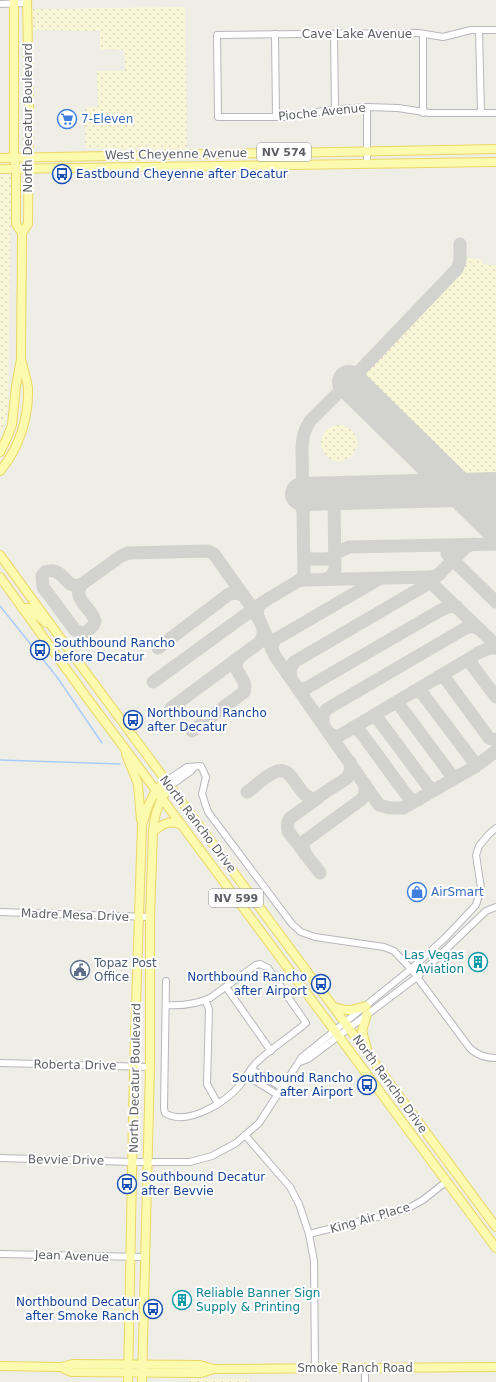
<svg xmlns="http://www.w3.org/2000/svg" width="496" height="1382" font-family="'DejaVu Sans',sans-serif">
<defs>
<pattern id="sand-dots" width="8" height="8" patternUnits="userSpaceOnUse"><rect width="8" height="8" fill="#f9f6d7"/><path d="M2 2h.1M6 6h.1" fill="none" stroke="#d8d5bb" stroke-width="1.8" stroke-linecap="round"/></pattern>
</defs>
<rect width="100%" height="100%" fill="#efeee6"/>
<!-- sand -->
<g fill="url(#sand-dots)">
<path d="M185,7l2,142 -102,-1v-40l13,-1 -1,-36h28l-1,-21 -24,-1v-18l-69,-1v-21z"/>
<path d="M0,175l11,1 -3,230 -2,13 -6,16z"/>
<path d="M464,257l18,3 1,4 13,2v214h-33l-98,-95c-2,-5 -3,-8 -1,-13l95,-98z"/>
<circle cx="339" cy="443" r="18"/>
<rect x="189" y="1379" width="60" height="3"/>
</g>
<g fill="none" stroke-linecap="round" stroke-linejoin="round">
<!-- stream -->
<g stroke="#aaccfb" stroke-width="1.5">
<path d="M0,606l57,71 45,66"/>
<path d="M0,760l120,4"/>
</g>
<!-- taxiway -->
<g stroke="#d2d2ce" stroke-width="13">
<path d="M303,511l5,-11 13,-7"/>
<path d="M304,553l2,5 4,1h19l9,-7 11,-5 147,-3"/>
<path d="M447,554l49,48"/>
<path d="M441,573l-6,3 -5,1 -126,3 -6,1 -35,21 -5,5 -1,7 18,42 104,149 11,3h13l73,-42 20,-15"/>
<path d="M426,578l70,67"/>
<path d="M325,579l6,-2 4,-7 -1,-65 7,-9 13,-4"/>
<path d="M298,581l4,-3 2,-5 -2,-124c0,-11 2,-19 8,-28l39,-39 108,-113 3,-8v-17"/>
<path d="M82,584c-12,14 11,25 13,37 -1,6 -9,12 -14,12l-6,-3 -32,-43 -1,-11 3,-4c20,-7 20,20 37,12l39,-28 7,-3 80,-2 6,3 39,55 6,11"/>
<path d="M158,648l71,-54 7,-1 7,2"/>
<path d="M496,648c-6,-1 -21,5 -24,10 -1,3 0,4 0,7l24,32"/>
<path d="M272,650v-6l4,-5 103,-60"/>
<path d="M438,677l7,1 44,60 7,2"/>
<path d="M291,678l-1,-8 4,-8 137,-80 35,-35 7,-3"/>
<path d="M153,682l106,-77"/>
<path d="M298,688l7,1 5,-3 131,-76 9,-4 7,1"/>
<path d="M415,691l7,2 52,69 3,2 3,-1"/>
<path d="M393,704h3l4,2 52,70h7"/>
<path d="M171,708l89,-66 3,-7v-6"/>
<path d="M372,717l6,2 50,67 4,3h4"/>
<path d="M323,724v-10l4,-5 137,-80 8,-3 7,3"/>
<path d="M352,728l7,2 50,68 4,2h5"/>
<path d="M192,731l52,-39c5,-16 -16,-20 -4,-35"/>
<path d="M330,734l5,2h4l133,-79"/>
<path d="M247,792c9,-6 18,-16 28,-20 19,-9 22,27 40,27l32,-21 4,-8 -1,-8"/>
<path d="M318,798l-28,20c-3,4 -3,8 -2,13l32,42"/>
<path d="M305,854l-2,-9 3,-5 56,-41 3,-5v-10"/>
</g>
<!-- runway -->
<g stroke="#d2d2ce" stroke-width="34">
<path d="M349,382l147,144"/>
<path d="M302,494l194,-5"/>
</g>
<defs>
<g id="minor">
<path d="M0,4l27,-1"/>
<path d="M479,30l2,83"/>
<path d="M496,30h-25l-28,7 -24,-4h-13l-189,2 1,82h67l23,-3 20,-4 39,-3 31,1 32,5h66"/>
<path d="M275,34l1,83"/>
<path d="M334,34l1,75"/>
<path d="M423,34v79"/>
<path d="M367,107v57"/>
<path d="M166,781l21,-14 14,-1 5,11 -4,17 6,18 84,112 9,8 14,5 69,10 10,4 17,18 58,78c7,8 16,11 27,11"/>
<path d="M170,786l21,-15 3,-4"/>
<path d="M0,912l150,5"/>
<path d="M166,981l-2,127 1,5c22,14 61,-11 75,-28 6,-7 10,-16 16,-22 14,-14 35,-27 50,-40l-38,-55 -8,-4 -4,1 -46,33c-13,6 -29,8 -44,7"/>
<path d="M226,987l45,64"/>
<path d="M205,1000l4,9 -2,75 11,20"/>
<path d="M300,1062l8,-3 109,-82 69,-66 10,-4"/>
<path d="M0,1063l150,4"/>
<path d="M251,1069l32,19"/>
<path d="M247,1076l31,19"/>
<path d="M245,1135l45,52 9,17 10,30 5,27 1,108"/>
<path d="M0,1158l133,4h57l22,-6 24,-13 23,-20 43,-66 109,-88 35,-32 30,-32 5,-17 -5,-33 3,-9 10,-12 7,-6"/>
<path d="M309,1234l96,-24 18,-10 24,-19"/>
<path d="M0,1254l145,3"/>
<path d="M365,1368v14"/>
</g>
<g id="major">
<path d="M0,158l496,-9"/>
<path d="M0,169l496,-7"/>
<path d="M22,233l6,-9 1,-121 -2,-103"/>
<path d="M0,452l6,-12 6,-15 4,-39 5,-27 1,-126 -6,-9v-55l-2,-12v-157"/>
<path d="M0,471c19,-22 29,-54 28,-83 -1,-8 -4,-17 -6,-25"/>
<path d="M0,555l56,77 440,595"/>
<path d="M0,577l85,118 411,553"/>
<path d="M22,608h7l17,15"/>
<path d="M126,754l12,30 3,36"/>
<path d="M153,832c9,-8 18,-13 29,-7"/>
<path d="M334,1007c14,5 19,3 32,-1"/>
<path d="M367,1014l-5,17 5,18"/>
<path d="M0,1366l61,1 12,-3 127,1 14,4"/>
<path d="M61,1367l10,5 130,1 13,-4 282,-2"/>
<path d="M128,1382l6,-315 8,-242 6,-19 8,-16 10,-9"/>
<path d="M142,1382l8,-315v-150l3,-85c1,-18 6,-32 17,-46"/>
</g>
</defs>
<!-- minor casing -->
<use href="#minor" stroke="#b6b7bc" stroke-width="8"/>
<!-- major casing -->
<use href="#major" stroke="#ebd863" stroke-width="10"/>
<!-- minor -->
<use href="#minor" stroke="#fff" stroke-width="6"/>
<!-- major -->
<use href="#major" stroke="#fbfaaf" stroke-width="8"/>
</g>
<!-- icons -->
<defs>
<symbol id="supermarket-ring" viewBox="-11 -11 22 22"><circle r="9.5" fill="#fff" stroke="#3f7fe0" stroke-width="1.5"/><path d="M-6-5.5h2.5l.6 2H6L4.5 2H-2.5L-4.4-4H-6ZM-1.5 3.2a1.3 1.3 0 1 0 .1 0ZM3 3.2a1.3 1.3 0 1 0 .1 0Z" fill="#3f7fe0"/></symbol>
<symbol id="bus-ring" viewBox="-11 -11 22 22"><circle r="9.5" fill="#fff" stroke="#1a4fb4" stroke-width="1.5"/><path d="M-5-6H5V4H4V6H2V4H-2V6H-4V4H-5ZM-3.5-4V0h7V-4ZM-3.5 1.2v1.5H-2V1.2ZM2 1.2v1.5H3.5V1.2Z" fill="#1a4fb4"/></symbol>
<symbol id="shop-ring" viewBox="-11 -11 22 22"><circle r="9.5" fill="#fff" stroke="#3f7fe0" stroke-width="1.5"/><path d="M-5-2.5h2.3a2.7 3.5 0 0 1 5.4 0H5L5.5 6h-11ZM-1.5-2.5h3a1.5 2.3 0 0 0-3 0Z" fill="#3f7fe0"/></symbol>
<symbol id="building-ring" viewBox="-11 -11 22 22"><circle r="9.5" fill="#fff" stroke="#0f9aa8" stroke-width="1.5"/><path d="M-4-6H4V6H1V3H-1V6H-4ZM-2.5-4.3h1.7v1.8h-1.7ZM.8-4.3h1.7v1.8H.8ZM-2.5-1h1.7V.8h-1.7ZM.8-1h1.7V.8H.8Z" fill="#0f9aa8"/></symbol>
<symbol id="civic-ring" viewBox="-11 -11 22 22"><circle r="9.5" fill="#fff" stroke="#5c6f8a" stroke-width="1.5"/><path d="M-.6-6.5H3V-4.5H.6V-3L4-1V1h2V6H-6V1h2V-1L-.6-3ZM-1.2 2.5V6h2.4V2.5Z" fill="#5c6f8a"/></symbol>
</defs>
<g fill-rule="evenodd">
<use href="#supermarket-ring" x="56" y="108" width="22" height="22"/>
<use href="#bus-ring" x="51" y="163" width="22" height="22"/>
<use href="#bus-ring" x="29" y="639" width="22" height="22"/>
<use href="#bus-ring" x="122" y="709" width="22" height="22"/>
<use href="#shop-ring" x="406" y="881" width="22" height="22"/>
<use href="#building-ring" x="467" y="951" width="22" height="22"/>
<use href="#civic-ring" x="69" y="959" width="22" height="22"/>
<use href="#bus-ring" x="310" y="973" width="22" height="22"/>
<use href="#bus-ring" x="356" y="1074" width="22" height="22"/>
<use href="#bus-ring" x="116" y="1173" width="22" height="22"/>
<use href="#building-ring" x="171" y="1289" width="22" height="22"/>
<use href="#bus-ring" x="142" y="1298" width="22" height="22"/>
</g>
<g text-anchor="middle" stroke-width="4" stroke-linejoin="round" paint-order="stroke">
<!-- shield labels -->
<g fill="#fff" stroke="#8e9094" stroke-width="1">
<rect x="257" y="143" width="54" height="18" rx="3"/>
<rect x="209" y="889" width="54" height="18" rx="3"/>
</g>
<g font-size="11" font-weight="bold" fill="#5e6066">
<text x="284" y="156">NV 574</text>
<text x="236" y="902">NV 599</text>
</g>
<!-- street labels -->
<g font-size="12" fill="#5e6066" stroke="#fff">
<text x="357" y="38">Cave Lake Avenue</text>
<text transform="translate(322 112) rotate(-6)" y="4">Pioche Avenue</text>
<text transform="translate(28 118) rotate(-90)" y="4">North Decatur Boulevard</text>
<text transform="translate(176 154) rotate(-1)" y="4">West Cheyenne Avenue</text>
<text transform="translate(198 824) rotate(53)" y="4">North Rancho Drive</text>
<text transform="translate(75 915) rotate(2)" y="4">Madre Mesa Drive</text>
<text transform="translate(75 1065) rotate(1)" y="4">Roberta Drive</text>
<text transform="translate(135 1078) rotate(-89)" y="4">North Decatur Boulevard</text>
<text transform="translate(390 1084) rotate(54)" y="4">North Rancho Drive</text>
<text transform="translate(66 1160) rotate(1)" y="4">Bevvie Drive</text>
<text transform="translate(370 1218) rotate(-16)" y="4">King Air Place</text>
<text transform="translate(72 1256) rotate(2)" y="4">Jean Avenue</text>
<text x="355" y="1372">Smoke Ranch Road</text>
</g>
<!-- shop labels -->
<g font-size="12" fill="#366cbe" stroke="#fff" text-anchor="start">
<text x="81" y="123">7-Eleven</text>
<text x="431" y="896">AirSmart</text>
</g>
<!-- transit labels -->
<g font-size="12" fill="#164399" stroke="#fff" text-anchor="start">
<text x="76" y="178">Eastbound Cheyenne after Decatur</text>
<text x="54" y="647">Southbound Rancho<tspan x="54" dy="14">before Decatur</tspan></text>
<text x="147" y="717">Northbound Rancho<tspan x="147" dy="14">after Decatur</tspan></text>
<text x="307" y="981" text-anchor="end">Northbound Rancho<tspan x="307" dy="14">after Airport</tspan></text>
<text x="353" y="1082" text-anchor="end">Southbound Rancho<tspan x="353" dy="14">after Airport</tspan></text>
<text x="141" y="1181">Southbound Decatur<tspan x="141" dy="14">after Bevvie</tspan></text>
<text x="139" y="1306" text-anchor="end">Northbound Decatur<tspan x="139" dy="14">after Smoke Ranch</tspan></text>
</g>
<!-- culture labels -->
<g font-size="12" fill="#0d838f" stroke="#fff" text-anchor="end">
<text x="464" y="959">Las Vegas<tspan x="464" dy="14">Aviation</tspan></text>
<text x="196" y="1297" text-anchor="start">Reliable Banner Sign<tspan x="196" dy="14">Supply &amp; Printing</tspan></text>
</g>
<!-- service labels -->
<g font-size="12" fill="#4e5e75" stroke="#fff" text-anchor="start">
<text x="94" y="967">Topaz Post<tspan x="94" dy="14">Office</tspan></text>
</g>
</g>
</svg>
